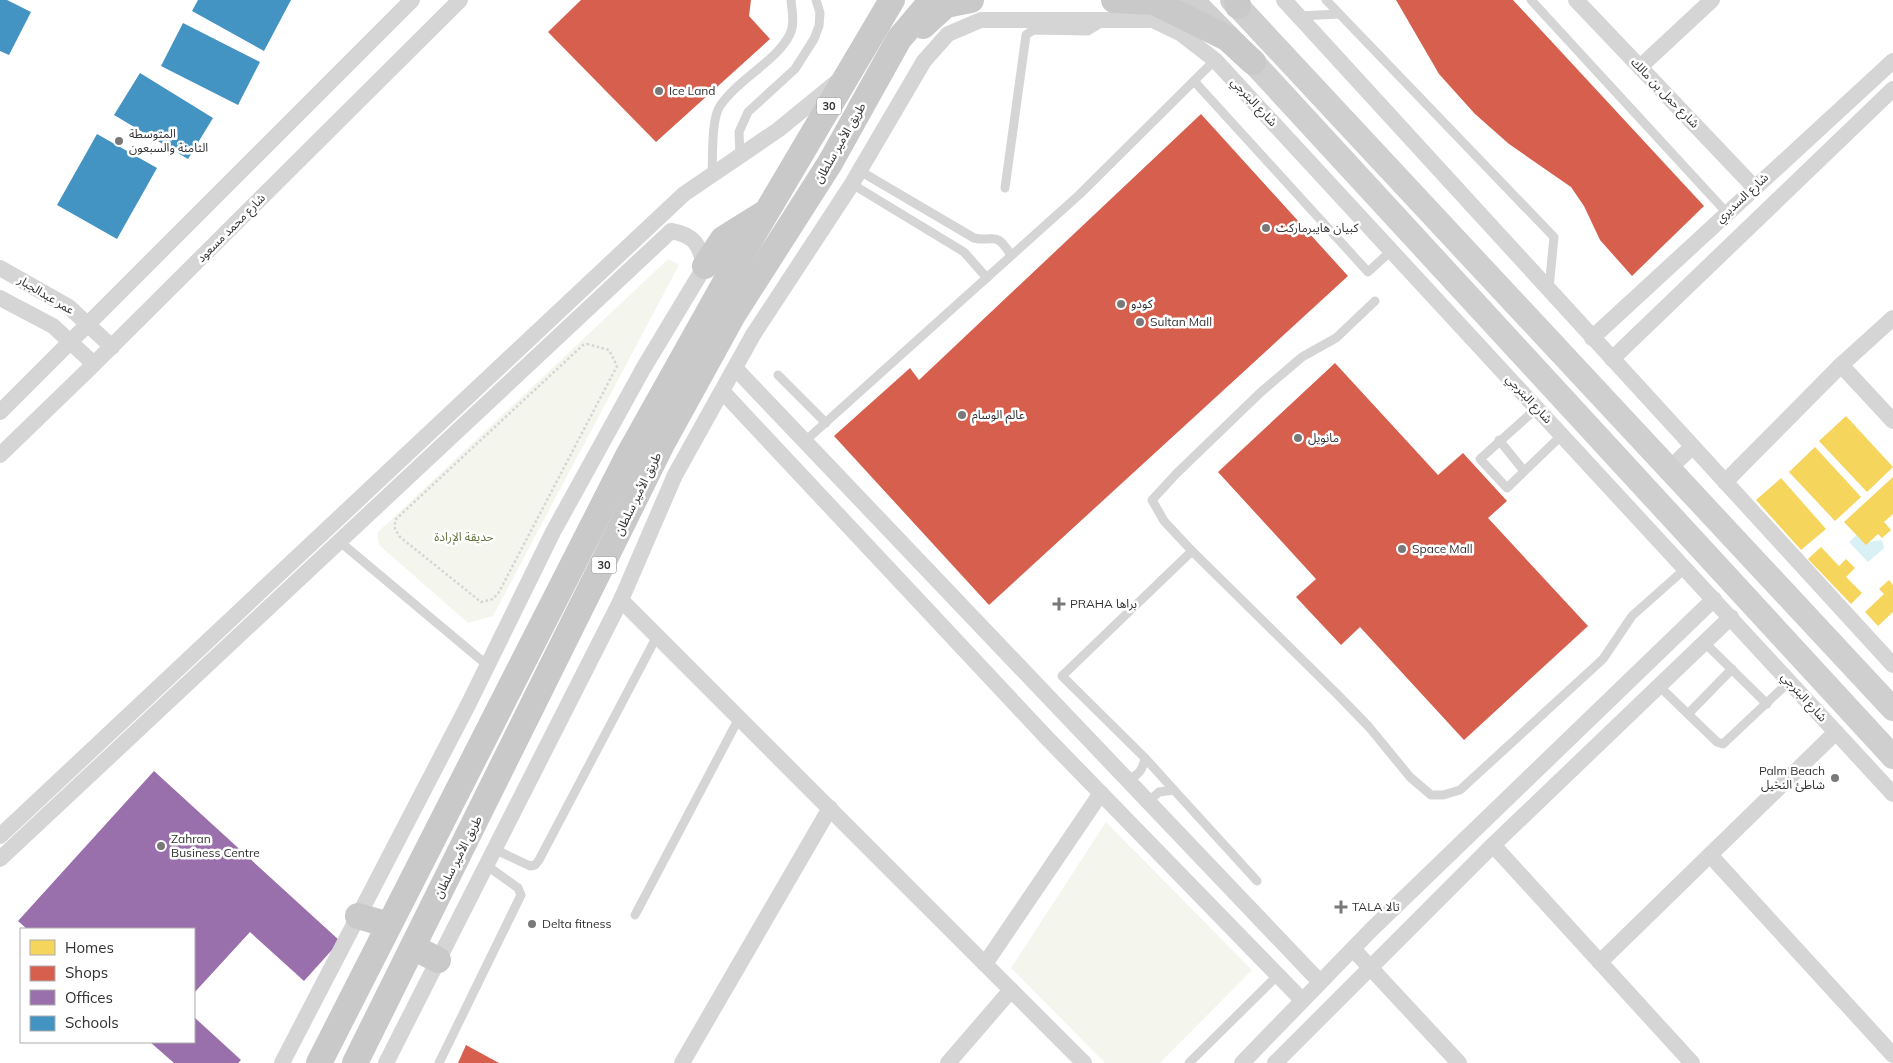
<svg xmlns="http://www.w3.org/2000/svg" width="1893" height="1063" font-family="Mulish,'Noto Sans Arabic',sans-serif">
<rect width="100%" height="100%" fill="#fff"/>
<!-- green -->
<g fill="#f4f6ed">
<path d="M668,259l11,6 -186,351 -25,7 -89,-78 -2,-12z"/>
<path d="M1106,822l146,148 -92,93h-55l-94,-95z"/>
</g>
<!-- water -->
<path fill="#d9f0f4" d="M1859,533l9,9 14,-2 2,8 -16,14 -19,-20z"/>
<!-- homes -->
<g fill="#f6d55c">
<path d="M1846,416l47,51 -26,25 -48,-51z"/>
<path d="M1815,447l46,50 -26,24 -46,-49z"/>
<path d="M1893,477v37l-9,8 7,8 -9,8 -4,-4 -12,11 -22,-23z"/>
<path d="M1781,478l45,51 -25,21 -45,-50z"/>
<path d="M1821,547l18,19 7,-7 9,9 -9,9 16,16 -11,11 -43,-45z"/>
<path d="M1889,580l4,5v27l-15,14 -13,-14 19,-18 -5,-5z"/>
</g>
<!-- shops -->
<g fill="#d6604d">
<path d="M581,0h170l-2,16 21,23 -114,103 -108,-110z"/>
<path d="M1396,0h117l191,206 -72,70 -32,-36 -16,-34 -13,-19 -62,-43 -34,-30 -36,-40z"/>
<path d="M1201,114l147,162 -359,329 -155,-169 76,-68 9,12z"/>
<path d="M1335,363l103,112 25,-22 44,48 -19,17 100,108 -124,114 -104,-113 -19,18 -45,-48 20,-18 -98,-107z"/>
<path d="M466,1045l33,18h-41z"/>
</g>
<!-- offices -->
<g fill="#9970ab">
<path d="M154,771l186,170 -36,40 -54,-49 -56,61v-64h-167l-9,-8z"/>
<path d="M194,1017l47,43 -3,3h-64l-24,-21h44z"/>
</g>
<!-- schools -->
<g fill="#4393c3">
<path d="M0,0h7l24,12 -22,43 -9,-4z"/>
<path d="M198,0h93l-27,51 -72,-40z"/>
<path d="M183,23l77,39 -22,43 -77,-39z"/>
<path d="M140,73l73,45 -25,41 -74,-44z"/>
<path d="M97,134l60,34 -40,71 -60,-34z"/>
</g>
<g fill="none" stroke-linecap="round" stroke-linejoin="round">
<!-- path -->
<path stroke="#d5d5d5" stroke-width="2.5" stroke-dasharray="2.5 2.5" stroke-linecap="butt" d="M587,344l22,6 8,16 -118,226 -6,7 -12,3 -81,-65 -5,-8v-9l188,-175z"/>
<!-- lane -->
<g stroke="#d5d5d5" stroke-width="9">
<path d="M1326,0l228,237 -5,51"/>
<path d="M1531,0l196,213"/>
<path d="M1299,16l40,-2"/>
<path d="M1194,81l174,191 23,-21"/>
<path d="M740,157l-1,-25 9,-20 47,-43 19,-30 5,-13 1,-13 -4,-13"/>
<path d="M860,171l114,67c21,5 20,-9 37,17"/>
<path d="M712,174c1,-17 -1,-55 8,-68 17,-26 58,-46 70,-72 5,-10 2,-23 1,-34"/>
<path d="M852,184l112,68 23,26"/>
<path d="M1005,188l21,-153 7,-5 55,1 16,-10"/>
<path d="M778,375l48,48"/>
<path d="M1537,408l-57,51 27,29 55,-53"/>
<path d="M1499,440l25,31"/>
<path d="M805,441l275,-247 135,-134"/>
<path d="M339,541l148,124"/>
<path d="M1192,551l-28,-30 -12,-21 25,-27 84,-81 41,-35 34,-19 39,-37"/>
<path d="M1705,643l62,61"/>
<path d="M1659,686l58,56 6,2 67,-63"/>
<path d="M1688,714l44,-45"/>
<path d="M1145,758l-83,-82 130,-125 146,144 31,32 41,50 21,18h12l17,-5 143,-131 29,-43 54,-48"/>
<path d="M1126,779c12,-2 17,-9 19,-21l29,32 -15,2 -11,10"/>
<path d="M1174,790l83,91"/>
<path d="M494,849l36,17 5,-1 4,-5 118,-224"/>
<path d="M635,915l104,-197"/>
<path d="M439,1063l82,-168 -3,-7 -32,-23"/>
<path d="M1189,1063l89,-88"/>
</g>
<!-- street -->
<g stroke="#d5d5d5" stroke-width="16">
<path d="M1284,0l609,665"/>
<path d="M1576,0l178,187"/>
<path d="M1640,67l72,-67"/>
<path d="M0,268l69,39 43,40"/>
<path d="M0,298l53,28 41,38"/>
<path d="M1592,338l301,-277"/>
<path d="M1612,359l281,-270"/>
<path d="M1841,365l52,56"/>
<path d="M735,368l585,614"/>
<path d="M722,391l325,347 255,262"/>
<path d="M0,412l412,-412"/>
<path d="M0,455l87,-84 373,-371"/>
<path d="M1670,468l22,-21"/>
<path d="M1725,482l116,-117 52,-47"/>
<path d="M621,600l463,463"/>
<path d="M0,836l684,-642 94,-64 60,-49"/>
<path d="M1493,845l199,218"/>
<path d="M1710,855l183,200"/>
<path d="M0,859l671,-628c24,4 28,14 34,35l-62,103 -90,163 -85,173 -186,358"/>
<path d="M1353,949l106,114"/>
<path d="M1600,962l236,-230"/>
<path d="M985,964l116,-171"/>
<path d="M386,1063l235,-463 54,-125 78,-140 97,-148 74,-126 24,-27 33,-14h172l27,13 35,27 678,734"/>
<path d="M682,1063l148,-255"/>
<path d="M948,1063l63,-73"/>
<path d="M1242,1063l129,-133 343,-331"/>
<path d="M1275,1063l218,-218 238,-228"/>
</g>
<!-- secondary -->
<g stroke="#cfcfcf" stroke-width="24">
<path d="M1192,0l61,62 640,695"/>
<path d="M1232,0l661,709"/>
</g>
<!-- primary -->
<g stroke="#c9c9c9" stroke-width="26">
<path d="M1114,0l40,2 73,36 26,24"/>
<path d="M1237,0l1,6"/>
<path d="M923,26l23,-21 25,-5"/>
<path d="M705,266l18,-27 40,-25"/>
<path d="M358,916l31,9"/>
<path d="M413,947l25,13"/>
<path d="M319,1063l310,-609 98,-175 165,-279"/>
<path d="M355,1063l307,-619 71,-129 97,-152 69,-124 33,-39"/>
</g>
</g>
<!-- markers -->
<g fill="#797979" stroke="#fff" stroke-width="2">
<circle cx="659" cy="91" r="5"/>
<circle cx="119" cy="141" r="5"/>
<circle cx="1266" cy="228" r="5"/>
<circle cx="1121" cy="304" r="5"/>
<circle cx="1140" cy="322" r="5"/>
<circle cx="962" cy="415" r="5"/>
<circle cx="1298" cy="438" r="5"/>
<circle cx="1402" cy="549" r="5"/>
<path d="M1056.5 596.5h5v5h5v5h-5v5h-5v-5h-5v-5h5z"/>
<circle cx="1835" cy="778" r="5"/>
<circle cx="161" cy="846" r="5"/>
<path d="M1338.5 899.5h5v5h5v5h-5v5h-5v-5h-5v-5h5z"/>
<circle cx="532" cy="924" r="5"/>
</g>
<g text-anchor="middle" stroke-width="5" stroke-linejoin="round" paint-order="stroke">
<!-- shield labels -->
<g fill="#fff" stroke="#6f6f6f" stroke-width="1">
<rect x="816.5" y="97.5" width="25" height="17" rx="4"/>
<rect x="591.5" y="556.5" width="25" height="17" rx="4"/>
</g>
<g font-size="11" font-weight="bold" fill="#313131">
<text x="829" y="110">30</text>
<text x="604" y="569">30</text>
</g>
<!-- poi labels -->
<g font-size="12" fill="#313131" stroke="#fff" text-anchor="start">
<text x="669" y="95">Ice Land</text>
<text x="129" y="138">المتوسطة<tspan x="129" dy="14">الثامنة والسبعون</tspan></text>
<text x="1276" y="232">كبيان هايبرماركت</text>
<text x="1131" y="308">كودو</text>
<text x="1150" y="326">Sultan Mall</text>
<text x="972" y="419">عالم الوسام</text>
<text x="1308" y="442">مانويل</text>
<text x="1412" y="553">Space Mall</text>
<text x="1070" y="608">PRAHA براها</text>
<text x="1825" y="775" text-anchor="end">Palm Beach<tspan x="1825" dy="14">شاطئ النخيل</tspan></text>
<text x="171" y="843">Zahran<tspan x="171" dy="14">Business Centre</tspan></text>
<text x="1352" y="911">TALA تالا</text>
<text x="542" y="928">Delta fitness</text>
</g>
<!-- street labels -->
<g font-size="12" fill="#313131" stroke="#fff">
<text transform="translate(1665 93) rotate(46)" y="4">شارع حمل بن مالك</text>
<text transform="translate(1254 102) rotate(47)" y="4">شارع البترجي</text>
<text transform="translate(840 143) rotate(-60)" y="4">طريق الأمير سلطان</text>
<text transform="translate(1742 198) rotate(-43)" y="4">شارع السديري</text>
<text transform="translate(231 228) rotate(-45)" y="4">شارع محمد مسعود</text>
<text transform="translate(46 295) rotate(31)" y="4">عمر عبدالجبار</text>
<text transform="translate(1529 399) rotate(47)" y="4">شارع البترجي</text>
<text transform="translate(638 494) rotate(-64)" y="4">طريق الأمير سلطان</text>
<text transform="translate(1804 697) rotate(48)" y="4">شارع البترجي</text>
<text transform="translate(458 857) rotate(-63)" y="4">طريق الأمير سلطان</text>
</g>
<!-- park labels -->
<g font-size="12" fill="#60713a" stroke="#fff">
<text x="464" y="541">حديقة الإرادة</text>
</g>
</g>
<!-- legend -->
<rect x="20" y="928" width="175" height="115" fill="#ffffff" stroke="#adadad"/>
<rect x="30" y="940" width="25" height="15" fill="#f6d55c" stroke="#adadad"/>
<text x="65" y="953" font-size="15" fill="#313131">Homes</text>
<rect x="30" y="966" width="25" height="15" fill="#d6604d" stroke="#adadad"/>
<text x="65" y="978" font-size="15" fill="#313131">Shops</text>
<rect x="30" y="990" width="25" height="15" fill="#9970ab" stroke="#adadad"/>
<text x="65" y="1003" font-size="15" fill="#313131">Offices</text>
<rect x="30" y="1016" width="25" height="15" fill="#4393c3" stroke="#adadad"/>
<text x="65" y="1028" font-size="15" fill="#313131">Schools</text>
</svg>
